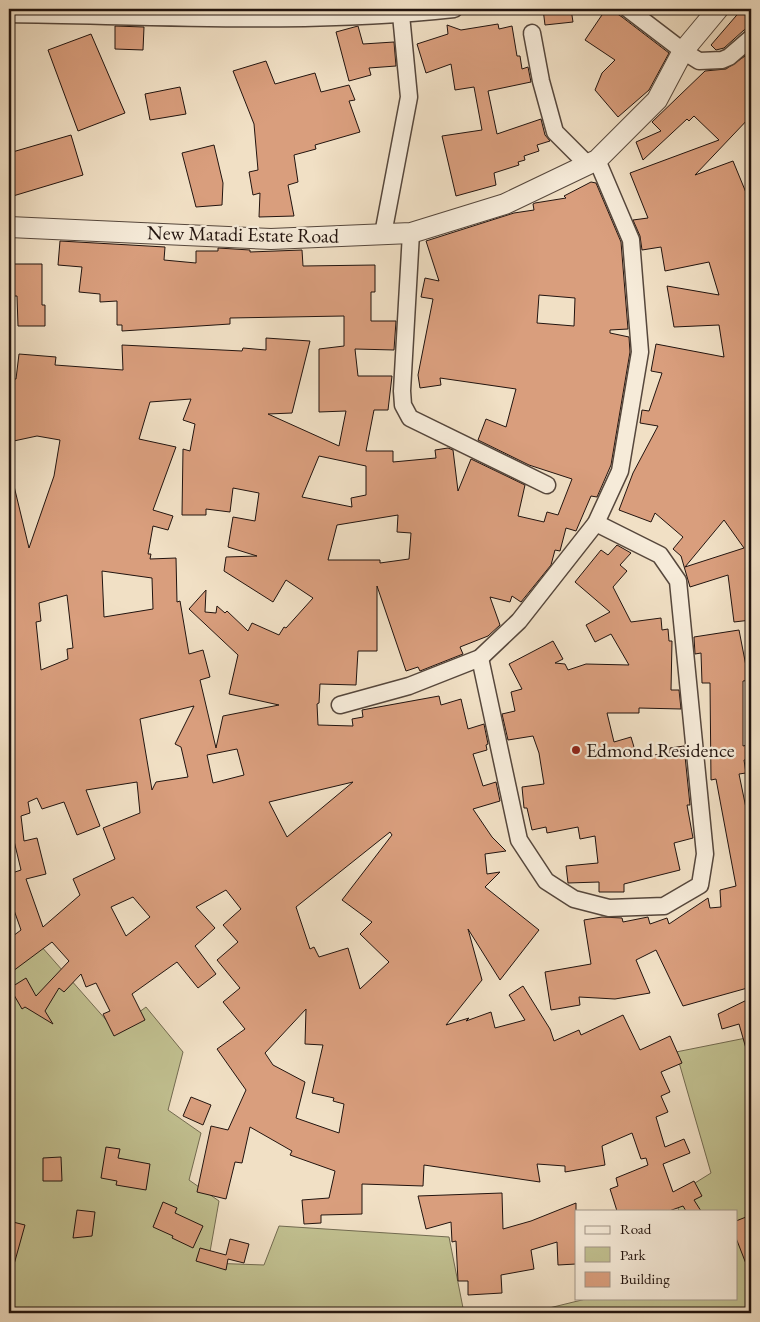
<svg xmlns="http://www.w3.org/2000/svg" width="760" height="1322" font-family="'EB Garamond',serif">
<rect width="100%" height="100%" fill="#f1e0c5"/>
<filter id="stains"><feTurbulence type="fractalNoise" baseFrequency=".004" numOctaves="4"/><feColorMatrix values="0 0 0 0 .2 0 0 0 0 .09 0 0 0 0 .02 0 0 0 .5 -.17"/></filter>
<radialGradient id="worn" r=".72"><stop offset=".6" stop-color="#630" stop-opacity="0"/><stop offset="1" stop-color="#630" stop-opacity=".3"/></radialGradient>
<!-- green -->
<g fill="#c1c090" stroke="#726a50">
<path d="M33,937l82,93 31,-23 37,45 -15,58 33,23 -12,47 30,21 -11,62 56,2 15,-39 170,11 15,76h-455v-359z"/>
<path d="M751,1037v276h-243l37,-4 45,-11h146v-87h-57l-5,-15 37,-23 -35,-121z"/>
</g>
<!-- building -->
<g fill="#d99e7d" stroke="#22140f" fill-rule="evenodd">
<path d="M543,9h28l2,13 -28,3z"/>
<path d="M606,9h4l12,8 47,36 -20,37 -31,27 -23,-27 7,-17 13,-13 -30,-20z"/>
<path d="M742,9h9v19l-7,2 -20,18 -8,2 -5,-5z"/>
<path d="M498,24l1,5 13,-3 5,30h3l2,13 6,-2 3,15 -43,9 9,43 44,-15 4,16 5,6 -13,4 2,6 -15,5 1,4 -7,2 1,3 -25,8 2,12 -40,11 -14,-60 40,-6 -8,-43 -19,3 -4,-26 -25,9 -9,-29 31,-10 -1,-9 14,5z"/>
<path d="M115,26l29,1 -1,23 -28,-1z"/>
<path d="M358,26l5,18 31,-2 2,24 -27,2 2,7 -22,6 -13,-49z"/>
<path d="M91,34l34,79 -47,18 -30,-81z"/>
<path d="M751,52v64l-56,59 38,-14 14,34 4,-1v426l-17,2 -6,-47 -38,12 -9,-31 -8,-7 10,-12 -28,-24 -4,9 -32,-12 14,-37 25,-47 -18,-3 2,-13 7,1 13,-38 -11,-2 5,-27 68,13 -5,-32 -45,2 -7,-41 52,9 -10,-33 -44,9 -4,-24 -19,3 -2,-14 -7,-16 15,-2 -18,-45 89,-33 -25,-24 -5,5 -2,-2 -44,41 -7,-18 25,-11 -9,-9 53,-51 21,-2zM724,520l20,28 -59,19z"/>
<path d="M266,61l9,23 40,-11 6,19 28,-7 6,15 -6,1 11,31 -45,13 1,4 -22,6 4,27 -10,3 6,31 -35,1 1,-24 -7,2 -4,-23 9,-2 -4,-46 -21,-53z"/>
<path d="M180,87l6,27 -36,6 -5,-26z"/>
<path d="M71,135l12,40 -70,21 -4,-14v-29z"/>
<path d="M214,145l9,38 -1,22 -26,2 -14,-54z"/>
<path d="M591,182l5,1 25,59 7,87 -18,1v3l19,4 1,15 -19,113 -14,32 -6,-1 -15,35 -10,-3 -6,23 -5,-1 -4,15 -30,37 -9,-6 -2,6 -20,-5 10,28 -12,11 -28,11 3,7 -43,17 -2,-4 -12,4 -29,-85v65h-19l-2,34 -36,-1 -1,19 -2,1 1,21 35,1 -1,-7 11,-2 -1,-7 77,-14 2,9 20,-6 7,30 16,-5 4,20 -2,1 1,5 -14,4 10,32 13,-4 4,19 -27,8 19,28 14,14 -21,3 2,20 13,-2 -15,15 54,43 -39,50 -32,-51 14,51 -36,45 23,-7 -3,3 25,-9 4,16 30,-8 -16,-25 14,-9 27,43 4,12 25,-11 2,5 42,-20 17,35 30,-14 12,27 -21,9 9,20 -9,4 7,16 -12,5 9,30 19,-8 6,14 -27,11 10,28 21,-11 8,15 -8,4 7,11h-15l-3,-5 -14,5h-52l-7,-22 8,-3 -2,-8 32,-13 -2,-7 -5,1 -9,-26 -30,13 3,19 -40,7v-6l-28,-2 3,18 -116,-17 -1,21 -61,-2v30l-41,1v8l-17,1 -2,-24 27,-2 6,-27 -45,-16 2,-4 -42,-24 -8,36 -7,-1 -9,37 -29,-7 14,-66 17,4 18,-40 -29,-41 28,-20 -22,-27 17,-14 -23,-28 21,-18 -15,-17 18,-16 -15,-19 -30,17 19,21 -20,18 21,28 -18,14 -21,-26 -45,32 13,26 -31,16 -11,-22 7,-3 -14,-28 -10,4 -5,-13 -17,18 -5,-4 -14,23 8,13 -28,-17 -3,2 -12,-21 16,-10 10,18 33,-35 -17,-19 -43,32v-35l12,-9 -12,-34v-22l12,-4 -12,-50v-334h5l15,62 25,-72 6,-36 -23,-4 -28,6v-63h7l3,-25 37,3 -1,8 68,5 -1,-25 120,6 1,-3 23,2v-12l44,3 -18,72 -24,1 71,32 7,-35 -27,1v-63l25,-3v-30l-114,2v6l-108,7v-6h-5v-24l-17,1v-8l-21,-2 3,-25 -24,-2 2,-24 105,6 -1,13 32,3v-12h22v-3l32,2v2l52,-2 1,16 72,-1v27h-4v29h25l-2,29 -39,-1 3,27h34l-4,34h-14l-8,41h27v11l43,-4 -1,-8 13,-2 5,2 5,41 13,-32 54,26 -7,31 26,6 3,-10 11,3 14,-36 -43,-14 -51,-25 8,-21 20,8 10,-38 -76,-11 1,7 -21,3 -2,-13 15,-76 -12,-2 4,-19 14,3 -13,-40 88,-28 20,-3 -1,-6 2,-1 31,-5 -2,-2zM539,295l36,3 -1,28 -37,-3zM191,399l-8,21 12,4 -5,27 -7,-2 -1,66h24v-6l24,3 3,-24 26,5 -4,28 -22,-4 -5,30 29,9 -31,1 -2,14 49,31 13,-22 27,18 -27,30 -2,-1 -5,8 -27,-12 -4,8 -21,-20 -2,2 -8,-7 -1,7 -11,-1 1,-22 -17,19 49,46 -9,39 50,11 -56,11 -7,32 -16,-68 10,-3 -7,-27 -14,4 -9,-53 -3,1 -1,-44 -26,1 1,-5h-3l5,-28 15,4 5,-14 -20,-6 23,-63 -37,-8 11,-37zM319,456l47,10v29l-15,3 1,9 -50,-10zM398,515l-1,17 14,1 -2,26 -29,4v-3h-52l9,-35zM102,571l50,7 1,31 -49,8zM67,595l6,53 -6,1 1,10 -27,11 -5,-48 5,-1 -2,-18zM194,706l-19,38 6,3 7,30 -32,5 -4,8 -12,-71zM237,749l7,26 -31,8 -6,-28zM137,782l3,31 -37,15 12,31 -42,20 7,16 -37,32 -17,-48 20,-5 -9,-36 -13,3 -3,-25 9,-3 -2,-11 9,-4 5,11 22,-7 13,33 23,-9 -14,-36zM353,782l-66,55 -18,-35zM390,832l2,3 -50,65 30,22 -12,12 29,28 -29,27 -12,-41 -29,9 -5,-10 -4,2 -14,-42zM133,897l17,20 -24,19 -15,-29zM306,1009l-1,35 18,1 -11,48 22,5 -1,3 11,3 -5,29 -43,-15 9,-36 -32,-17 -8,-12z"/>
<path d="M9,264h33v41h3v21h-27l-1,-30h-8z"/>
<path d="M617,545l14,8 -11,12 7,6 -14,16 18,35 30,-4 1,12 6,-1 1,12h3l-1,49h8l2,19 -42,-1v5h-32l7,29 17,-5 6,20 33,-4v-5l14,-2 6,59h-3l6,33 -19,5 6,27 -56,14v8h-25v-10l-31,1 -2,-17 32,-3 -3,-27 -15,3 -2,-12 -31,6 -1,-6 -14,3 -5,-22h-3l-2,-21 22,-3 -5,-31 -6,-17 -25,4 -6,-26 13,-3 -4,-19 11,-3 -13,-25 44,-23 10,18 -8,4 10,1 3,6 18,-6 43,1 -18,-31 -16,8 -9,-17 24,-13 -35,-30 26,-32 7,5z"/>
<path d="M739,630l7,36h5v14l-8,1v65l8,-2v15l-7,1 2,13 -7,1 8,39v22h4v152l-68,19 -27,-56 -20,10 14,33 -35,6 -36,-2 1,8 -29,5 -6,-38 46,-8 -7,-44 18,-3 20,1 1,4 25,-5 2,7 17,-6 2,6 39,-26 2,10 11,-1 -1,-17 16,-4 -20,-107 -5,1 -1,-97h-8l-1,-30 -6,1 -1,-17z"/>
<path d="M751,998v54h-4l-8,-28 -17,5 -4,-15z"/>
<path d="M191,1097l20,8 -8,20 -20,-9z"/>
<path d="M106,1147l14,2 -2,9 32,6 -4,26 -30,-5 1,-4 -16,-3z"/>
<path d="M61,1157l1,24h-19v-23z"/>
<path d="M502,1193l1,36 28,-8 45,-18v61l-18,1 -1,-23 -26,8 3,19 -33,6 1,18 -34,2v-14h-10l-2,-40 -4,1 -1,-20 -25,7 -8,-33z"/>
<path d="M163,1202l14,6 -2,5 28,13 -10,22 -21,-10 1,-2 -20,-9z"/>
<path d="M77,1210l18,2 -3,24 -19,2z"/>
<path d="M751,1215v59h-1l-14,-36v-17z"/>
<path d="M9,1221l16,4 -12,43h-4z"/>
<path d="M230,1239l19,5 -5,19 -16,-4 -2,11 -30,-9 4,-13 26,7z"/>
</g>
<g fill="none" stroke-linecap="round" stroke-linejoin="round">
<defs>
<g id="minor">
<path d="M628,9l55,42 16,10 23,-1 7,-3 22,-19"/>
<path d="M9,14c148,2 298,11 445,-5"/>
<path d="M532,33l9,48 14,51 33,33"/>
<path d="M411,233l-9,158 1,14 7,13 137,67"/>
<path d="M383,234l26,-137 -8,-82"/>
<path d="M480,658l39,182 27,41 28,18 35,9 55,-2 36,-21 5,-31 -27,-273 -18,-26 -64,-32"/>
<path d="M340,705l69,-19 71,-28 39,-37 77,-98 24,-52 20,-119 -9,-112 -34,-80"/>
</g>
<path id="tertiary" d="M9,227l262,12 140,-6 94,-29 92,-44 60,-60 26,-49 35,-42"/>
</defs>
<!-- minor casing -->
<use href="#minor" stroke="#56473c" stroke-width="19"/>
<!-- tertiary casing -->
<use href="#tertiary" stroke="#56473c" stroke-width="22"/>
<!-- minor -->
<use href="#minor" stroke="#f6ebd9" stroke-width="16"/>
<!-- tertiary -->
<use href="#tertiary" stroke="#f6ebd9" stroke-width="20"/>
</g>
<!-- markers -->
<circle fill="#8f2418" stroke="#f6ebd9" stroke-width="2" cx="576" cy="750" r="5"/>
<g text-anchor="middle" stroke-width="4.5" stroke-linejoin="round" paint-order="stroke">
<!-- street labels -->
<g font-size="20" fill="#22140f" stroke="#f6ebd9">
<text transform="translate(243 234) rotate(1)" y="7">New Matadi Estate Road</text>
</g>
<!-- poi labels -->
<g font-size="20" fill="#22140f" stroke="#f6ebd9" text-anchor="start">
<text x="586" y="757">Edmond Residence</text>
</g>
</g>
<!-- margin -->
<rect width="760" height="1322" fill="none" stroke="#f1e0c5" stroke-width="30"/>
<rect x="10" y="10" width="740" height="1302" fill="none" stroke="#22140f" stroke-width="2.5"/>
<rect x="15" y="15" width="730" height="1292" fill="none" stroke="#22140f"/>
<!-- legend -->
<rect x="575" y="1210" width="162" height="90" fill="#f6ebd9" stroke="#a19588"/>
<rect x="585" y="1226" width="25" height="8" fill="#f6ebd9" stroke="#a19588"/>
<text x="620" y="1234" font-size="15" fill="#22140f">Road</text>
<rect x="585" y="1247" width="25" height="15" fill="#c1c090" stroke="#a19588"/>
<text x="620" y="1260" font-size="15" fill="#22140f">Park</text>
<rect x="585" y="1272" width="25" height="15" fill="#d99e7d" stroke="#a19588"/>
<text x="620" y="1284" font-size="15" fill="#22140f">Building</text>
<rect width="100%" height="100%" filter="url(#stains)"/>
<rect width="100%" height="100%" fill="url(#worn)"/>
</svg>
